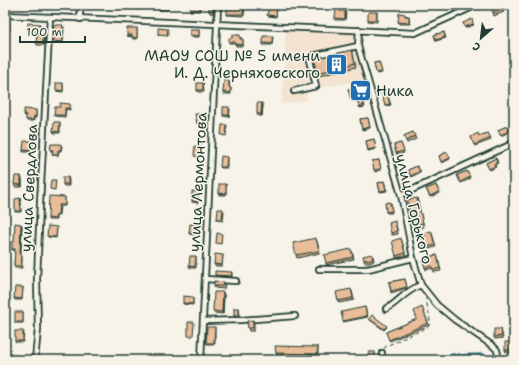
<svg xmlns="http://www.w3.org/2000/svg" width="519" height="365" font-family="'Shantell Sans',sans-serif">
<rect width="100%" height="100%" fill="#f7f3e8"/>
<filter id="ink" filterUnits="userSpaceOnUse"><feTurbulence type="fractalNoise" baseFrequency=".025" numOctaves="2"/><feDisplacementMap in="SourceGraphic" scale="8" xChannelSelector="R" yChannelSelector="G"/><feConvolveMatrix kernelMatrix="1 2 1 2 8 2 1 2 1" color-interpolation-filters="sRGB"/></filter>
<g filter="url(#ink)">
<!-- built -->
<path fill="#f3e3d0" d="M286,29l49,1 20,2 2,16 7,32 -41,7 -7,3 -9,2v8l-25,4z"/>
<!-- water -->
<path fill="#85cde6" stroke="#5c939f" d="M453,353l3,2 3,-2 2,2c8,-2 14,0 22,-2l4,7h-45l1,-4 5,1z"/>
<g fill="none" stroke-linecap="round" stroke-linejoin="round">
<defs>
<g id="minor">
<path d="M5,15l346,15 64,3 62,-28"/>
<path d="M80,19v-14"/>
<path d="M359,30l-1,16 43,149 12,63 8,27 16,20 18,15 38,26 4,4 2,10"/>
<path d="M294,91l22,-5 -6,-26 2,-4 46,-10"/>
<path d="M401,195l113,-52"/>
<path d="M319,269h49l45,-11"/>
<path d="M205,279l31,2"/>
<path d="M386,309c13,-7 20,-19 35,-24"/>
<path d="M203,321l38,-1 54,-4"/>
<path d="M35,360l3,-31 -1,-50 3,-76 10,-186"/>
<path d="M201,360l17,-355"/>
<path d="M382,360v-7"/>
</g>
</defs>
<!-- minor casing -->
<use href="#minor" stroke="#1f3d34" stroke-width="8"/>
<!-- path -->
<path stroke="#1f3d34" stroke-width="1" stroke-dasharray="4 3" stroke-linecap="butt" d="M384,349l2,-3 42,-19c5,-6 -2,-21 -2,-30"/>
<!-- minor -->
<use href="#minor" stroke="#f7f3e8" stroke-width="4.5"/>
</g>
<!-- wall -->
<g fill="#c8a384" stroke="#1f3d34">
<path d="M168,5v5h-10v-1z"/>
<path d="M201,5l-1,6h-10v-1z"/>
<path d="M210,5h5l-1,9 -4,-1 -1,-2z"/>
<path d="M245,5l-1,11 -17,-1v-1z"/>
<path d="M442,5h9l-8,3z"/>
<path d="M501,5l3,7 -10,4 -2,-8z"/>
<path d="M277,8l-1,9 -8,-1 -1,-1z"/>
<path d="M340,8v3l6,1 -1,8h-10v-2z"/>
<path d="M377,12v10l-9,-1v-1z"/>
<path d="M406,15v1h3l1,8h-11l-1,-2z"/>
<path d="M463,23l10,1 1,1 -9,3z"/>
<path d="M40,24v10l-12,-1v-1z"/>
<path d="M64,27l-1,16 -10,-1v-1z"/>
<path d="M137,28v11h-4l-1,-2 -5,-1v-1z"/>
<path d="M199,30v7h-9v-2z"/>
<path d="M168,31v5l-10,-1v-1z"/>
<path d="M444,32l2,6 -10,3 -2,-6z"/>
<path d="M273,36l-1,9h-9v-2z"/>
<path d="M241,37v2l2,1v6h-7l-1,-3h-6v-1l3,-4z"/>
<path d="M44,38v7h-7l-1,-3z"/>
<path d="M352,50l4,17 -37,9 -1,-3z"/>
<path d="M379,62l3,11 -5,1 -3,-11z"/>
<path d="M230,82l-1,6h2v6h-8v-2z"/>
<path d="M63,83v9l-7,-1v-1z"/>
<path d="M203,83l1,9h-6l-1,-2z"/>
<path d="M360,86l5,21 -5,1 -3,-8 -5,1 -4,-12z"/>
<path d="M387,93l4,12 -6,1 -3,-12z"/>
<path d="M70,105v5l-4,-1 -1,8 -10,-1 -1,-1z"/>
<path d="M263,105l-1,11h-4l-1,-2z"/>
<path d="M230,109l-1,8 -6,-1v-1z"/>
<path d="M36,110v8h-2v3h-7l-1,-5h-1l-1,-1z"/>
<path d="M368,118l2,10 -8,2 -2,-11z"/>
<path d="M60,122v11h-6l-1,-2z"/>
<path d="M507,126l2,6 -8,4 -3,-6z"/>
<path d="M413,132l3,7 -9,4 -3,-7z"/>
<path d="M488,133l3,7 -16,6 -4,-9 8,-1z"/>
<path d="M374,139l2,10 -8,2 -2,-10z"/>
<path d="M33,143l-1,9h-9v-2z"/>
<path d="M401,143l3,10 -7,2 -3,-10z"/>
<path d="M62,146l-1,5h-2l-1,5 -5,-1 -1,-4h-1l-1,-1z"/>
<path d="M447,152l3,7 -8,4 -3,-7z"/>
<path d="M227,158v10h-6l-1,-1z"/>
<path d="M496,158l2,5 -3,2 1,2 -6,3 -4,-7z"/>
<path d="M379,160l2,10 -6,2 -3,-11z"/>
<path d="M417,166l4,6 -10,5 -3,-7z"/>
<path d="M467,171l3,8 -9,4 -4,-8z"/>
<path d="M68,177l1,3v6h-5l-1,-2z"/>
<path d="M22,179v8h-7l-1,-3z"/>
<path d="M384,181l3,10 -7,1 -2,-9z"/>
<path d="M226,184v11h-7v-2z"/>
<path d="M436,185l4,8 -10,4 -4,-8z"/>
<path d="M198,192v11l-6,-1v-1z"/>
<path d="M65,197v9h-5l-1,9 -3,1v4h-8v-2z"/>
<path d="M20,198l1,14h-6v-1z"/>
<path d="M417,198l7,29 -9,2 -2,-4z"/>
<path d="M391,203l1,10h-5l-1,-1z"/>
<path d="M224,211l-1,10 -6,-1v-1z"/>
<path d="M396,224l2,10 -6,1 -1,-2z"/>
<path d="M22,225l-1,30 1,1v12h-7l-1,-2 1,-16h-3v-1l2,-7z"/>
<path d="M198,225v1l-1,9 -8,-1v-1z"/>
<path d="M57,227v1l-1,10 -8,-1 -1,-1z"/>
<path d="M432,233l4,14 -8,2 -1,-3 -5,2 -3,-11z"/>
<path d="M317,241l3,12 -23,5 -1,-3z"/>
<path d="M402,241l4,15 -10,2v-2z"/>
<path d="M352,251l2,8 -28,6v-2z"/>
<path d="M223,255l-1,11h-7l-1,-2z"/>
<path d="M437,255l4,16 -7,1 -1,-4 -7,2 -3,-9 9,-3z"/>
<path d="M196,256v12h-6l-1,-2z"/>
<path d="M373,256l1,5 -9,2 -1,-3z"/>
<path d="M232,273v4l-17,-1v-1z"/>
<path d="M405,279l2,9 -16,5 -2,-11z"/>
<path d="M225,284l-1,5 -9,-1 -1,-2z"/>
<path d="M23,287l-1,13h-7l-1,-2z"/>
<path d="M352,291l2,9 -15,3 -1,-2z"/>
<path d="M223,292l1,3 -1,19 -9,-1 -1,-2z"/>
<path d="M193,297v8l-10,-1v-1z"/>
<path d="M365,307l3,10 -25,5v-1z"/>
<path d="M422,307l7,18 -39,16 -4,-9 31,-13z"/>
<path d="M239,308l1,8h-6v-1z"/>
<path d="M23,312v11h-8v-1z"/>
<path d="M369,319l18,8 -3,3 -14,-10z"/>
<path d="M253,320l1,3v8h-5l-1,-3z"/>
<path d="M215,327v17h-8l-1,-1z"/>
<path d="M501,329l2,9 -8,1 -1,-2z"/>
<path d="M24,332l-1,10h-8v-1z"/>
<path d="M512,345v8l-6,-1 -1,-2z"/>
<path d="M318,347v8h-42v-2z"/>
</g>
<!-- shaded-wall -->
<g fill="#a3846b" stroke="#1f3d34">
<path d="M213,5h2l-1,9 -1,-3z"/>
<path d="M43,35l1,3v7l-1,-2z"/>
<path d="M262,103l1,2 -1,11 -1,-2z"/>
<path d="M21,176l1,3v8l-1,-2z"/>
<path d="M21,224l1,1 -2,31v-1z"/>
<path d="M223,292l1,3 -1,19 -1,-2z"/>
<path d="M512,342v11l-1,-3z"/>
</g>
<!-- building -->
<g fill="#e9bd99" stroke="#1f3d34">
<rect x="158" y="5" width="10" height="4"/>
<rect x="190" y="5" width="10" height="5"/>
<path d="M210,5h3v6h-4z"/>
<path d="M227,5h17l-1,9h-16z"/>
<path d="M442,5h6l-6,2z"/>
<path d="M500,5h1l2,5 -10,3 -1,-5z"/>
<path d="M269,6l8,1 -1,9 -9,-1z"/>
<path d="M336,7l4,1v3h5v8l-10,-1z"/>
<path d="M368,12h9l-1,8h-8z"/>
<path d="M399,13l6,1v2h4v7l-11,-1z"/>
<path d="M472,19l1,5 -8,3 -2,-4z"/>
<rect x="5" y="22" width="5" height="8"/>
<path d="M28,23l12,1v9l-12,-1z"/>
<path d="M54,25h9l-1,17 -9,-1z"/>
<path d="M127,28h10v10l-5,-1v-2h-5z"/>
<path d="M158,28l10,1 -1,6 -9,-1z"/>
<path d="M190,30h9v6l-9,-1z"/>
<path d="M444,32l1,5 -9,3 -2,-5z"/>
<path d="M37,35h6v8l-7,-1z"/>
<path d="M232,35h8v4h3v6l-8,-1v-2h-6v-4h3z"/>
<path d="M263,36h10l-1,8 -9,-1z"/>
<path d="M352,50l3,13 -37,10 -4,-14z"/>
<path d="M379,62l3,10 -6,1 -2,-10z"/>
<path d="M224,80l5,1v6l2,1 -1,5 -7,-1z"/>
<path d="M56,83h7v8l-7,-1z"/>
<rect x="197" y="83" width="6" height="7"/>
<path d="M360,86l4,19 -5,2 -2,-9 -6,2 -3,-11z"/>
<path d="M387,93l3,11 -5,1 -3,-11z"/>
<path d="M60,103l10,1v4h-5v7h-11l1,-8h5z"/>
<path d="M257,103h5l-1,11h-4z"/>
<rect x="223" y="107" width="6" height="8"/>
<path d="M24,109l12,1v7l-2,-1 -1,4h-7v-5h-2z"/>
<path d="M195,114h7l-1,10h-4z"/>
<path d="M368,118l2,9 -8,2 -2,-10z"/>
<path d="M54,122h6l-1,10 -6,-1z"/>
<path d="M222,125h5l-1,11 -5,-1z"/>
<path d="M507,126l2,5 -9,4 -2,-5z"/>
<path d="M413,132l2,4 -9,5 -2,-5z"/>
<path d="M478,133l1,3 9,-3 3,5 -17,7 -3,-8z"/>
<path d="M374,139l2,9 -8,2 -2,-9z"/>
<path d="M24,141h9l-1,10 -9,-1z"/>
<path d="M401,143l3,8 -8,2 -2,-8z"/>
<path d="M51,144h10v6h-3v4h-6l1,-4h-3z"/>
<path d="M195,146l6,1 -1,10 -6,-1z"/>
<path d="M447,152l3,6 -9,4 -2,-6z"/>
<path d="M221,156l6,1 -1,10h-6z"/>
<path d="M496,158l1,4 -3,2 1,2 -6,3 -3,-6z"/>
<path d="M379,160l2,9 -7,1 -2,-9z"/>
<path d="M417,166l3,5 -9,5 -3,-6z"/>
<path d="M467,171l3,6 -10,5 -3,-7z"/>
<path d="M15,176h6v9l-7,-1z"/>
<rect x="63" y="177" width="5" height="7"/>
<path d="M51,180h5l-1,10 -5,-1z"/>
<path d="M384,181l2,9 -6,1 -2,-8z"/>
<path d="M219,184h7v10l-7,-1z"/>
<path d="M436,185l3,7 -9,4 -4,-7z"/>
<path d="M192,191l6,1v9h-6z"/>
<path d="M49,196l16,1v8h-6l-1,9 -2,1 -1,4 -7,-1z"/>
<path d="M20,198l1,13h-6v-12z"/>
<path d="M417,198l6,25 -10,2 -6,-25z"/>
<path d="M390,202l2,9 -6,1 -1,-9z"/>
<path d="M218,209h5l-1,10h-5z"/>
<path d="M395,221l2,10 -6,2 -2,-10z"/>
<path d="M15,223l6,1 -1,31h2l-1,11h-7l1,-17h-3v-7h2z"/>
<path d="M190,224l8,1 -1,9 -8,-1z"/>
<path d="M48,226l9,1 -1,10 -9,-1z"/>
<path d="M431,231l4,14 -8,2v-3l-6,1 -2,-8 6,-1 -1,-3z"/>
<path d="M217,233l5,1 -1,10 -5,-1z"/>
<path d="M316,238l3,13 -23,4 -3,-12z"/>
<path d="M401,238l4,15 -9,3 -4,-15z"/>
<path d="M351,249l2,8 -27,6 -2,-8z"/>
<path d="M215,254l8,1 -1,10 -8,-1z"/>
<path d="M372,254l1,5 -9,1 -1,-4z"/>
<path d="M437,255l3,13 -7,2 -1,-4 -7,2 -2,-7 9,-3 -1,-2z"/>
<path d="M190,256h6l-1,11 -6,-1z"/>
<path d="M215,271l17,1 -1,4 -16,-1z"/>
<path d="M405,279l2,8 -16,4 -2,-9z"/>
<path d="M214,281l10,1 -1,4h-9z"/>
<path d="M15,287h8l-1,12 -8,-1z"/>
<path d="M351,289l2,9 -15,3 -2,-9z"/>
<path d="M214,292h9l-1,20 -9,-1z"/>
<path d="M183,296l10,1v7l-10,-1z"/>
<path d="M365,307l2,9 -24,5 -2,-9z"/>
<path d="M422,307l6,16 -39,17 -3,-8 31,-13 -3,-8z"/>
<rect x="234" y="308" width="5" height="7"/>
<rect x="15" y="312" width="8" height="10"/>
<path d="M372,315l15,11 -3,3 -15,-10z"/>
<path d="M253,320v8h-5l-1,-7z"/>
<path d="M188,322h6l-1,14h-5z"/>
<path d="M207,327h8l-1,16h-8z"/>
<path d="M494,329h7l1,7 -8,1z"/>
<rect x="15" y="331" width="8" height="10"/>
<path d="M505,342h7l-1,8h-6z"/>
<path d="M275,346l43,1 -1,7 -41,-1z"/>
<rect x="369" y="352" width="6" height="8"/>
<path d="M8,354l15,2v4h-16z"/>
<rect x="185" y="355" width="8" height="5"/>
</g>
</g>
<!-- icons -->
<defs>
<symbol id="building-square" viewBox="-11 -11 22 22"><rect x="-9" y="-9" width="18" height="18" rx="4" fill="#1f6fb2" stroke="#f7f3e8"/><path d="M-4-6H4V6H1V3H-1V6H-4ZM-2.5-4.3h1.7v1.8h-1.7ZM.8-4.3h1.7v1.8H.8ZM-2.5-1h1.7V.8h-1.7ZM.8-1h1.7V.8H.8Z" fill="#fff"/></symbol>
<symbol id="supermarket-square" viewBox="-11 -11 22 22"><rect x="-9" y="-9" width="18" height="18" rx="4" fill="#1f6fb2" stroke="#f7f3e8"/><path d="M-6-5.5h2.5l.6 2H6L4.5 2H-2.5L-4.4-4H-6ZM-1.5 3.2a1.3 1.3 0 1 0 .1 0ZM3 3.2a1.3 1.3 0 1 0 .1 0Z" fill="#fff"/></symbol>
</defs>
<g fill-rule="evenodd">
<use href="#building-square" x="324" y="52" width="25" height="25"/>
<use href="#supermarket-square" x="348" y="78" width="25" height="25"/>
</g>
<g text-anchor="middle" stroke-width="3" stroke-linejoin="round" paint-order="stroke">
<!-- poi labels -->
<g font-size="15" fill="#1f3d34" stroke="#f7f3e8" text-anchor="end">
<text x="320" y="61">МАОУ СОШ № 5 имени<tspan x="320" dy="17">И. Д. Черняховского</tspan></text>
<text x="376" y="96" text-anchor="start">Ника</text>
</g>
<!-- street labels -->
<g font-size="15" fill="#1f3d34" stroke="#f7f3e8">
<text transform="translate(198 182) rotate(-87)" y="5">улица Лермонтова</text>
<text transform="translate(29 188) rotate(-87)" y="5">улица Свердлова</text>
<text transform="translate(414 209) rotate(76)" y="5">улица Горького</text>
</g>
</g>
<!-- margin -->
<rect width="519" height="365" fill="none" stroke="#f7f3e8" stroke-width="20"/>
<rect x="10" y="10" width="499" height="345" fill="none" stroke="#1f3d34" stroke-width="1.5" filter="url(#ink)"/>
<!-- north arrow -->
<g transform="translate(481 38) rotate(208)" stroke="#f7f3e8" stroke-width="3" paint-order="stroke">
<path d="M0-3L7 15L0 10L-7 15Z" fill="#1f3d34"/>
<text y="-6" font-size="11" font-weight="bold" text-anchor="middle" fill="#1f3d34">С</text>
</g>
<!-- scale -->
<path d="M20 36v6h65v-6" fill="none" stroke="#1f3d34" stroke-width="2"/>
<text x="26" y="36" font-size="12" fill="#1f3d34" stroke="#f7f3e8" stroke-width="3" paint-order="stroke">100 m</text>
</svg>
